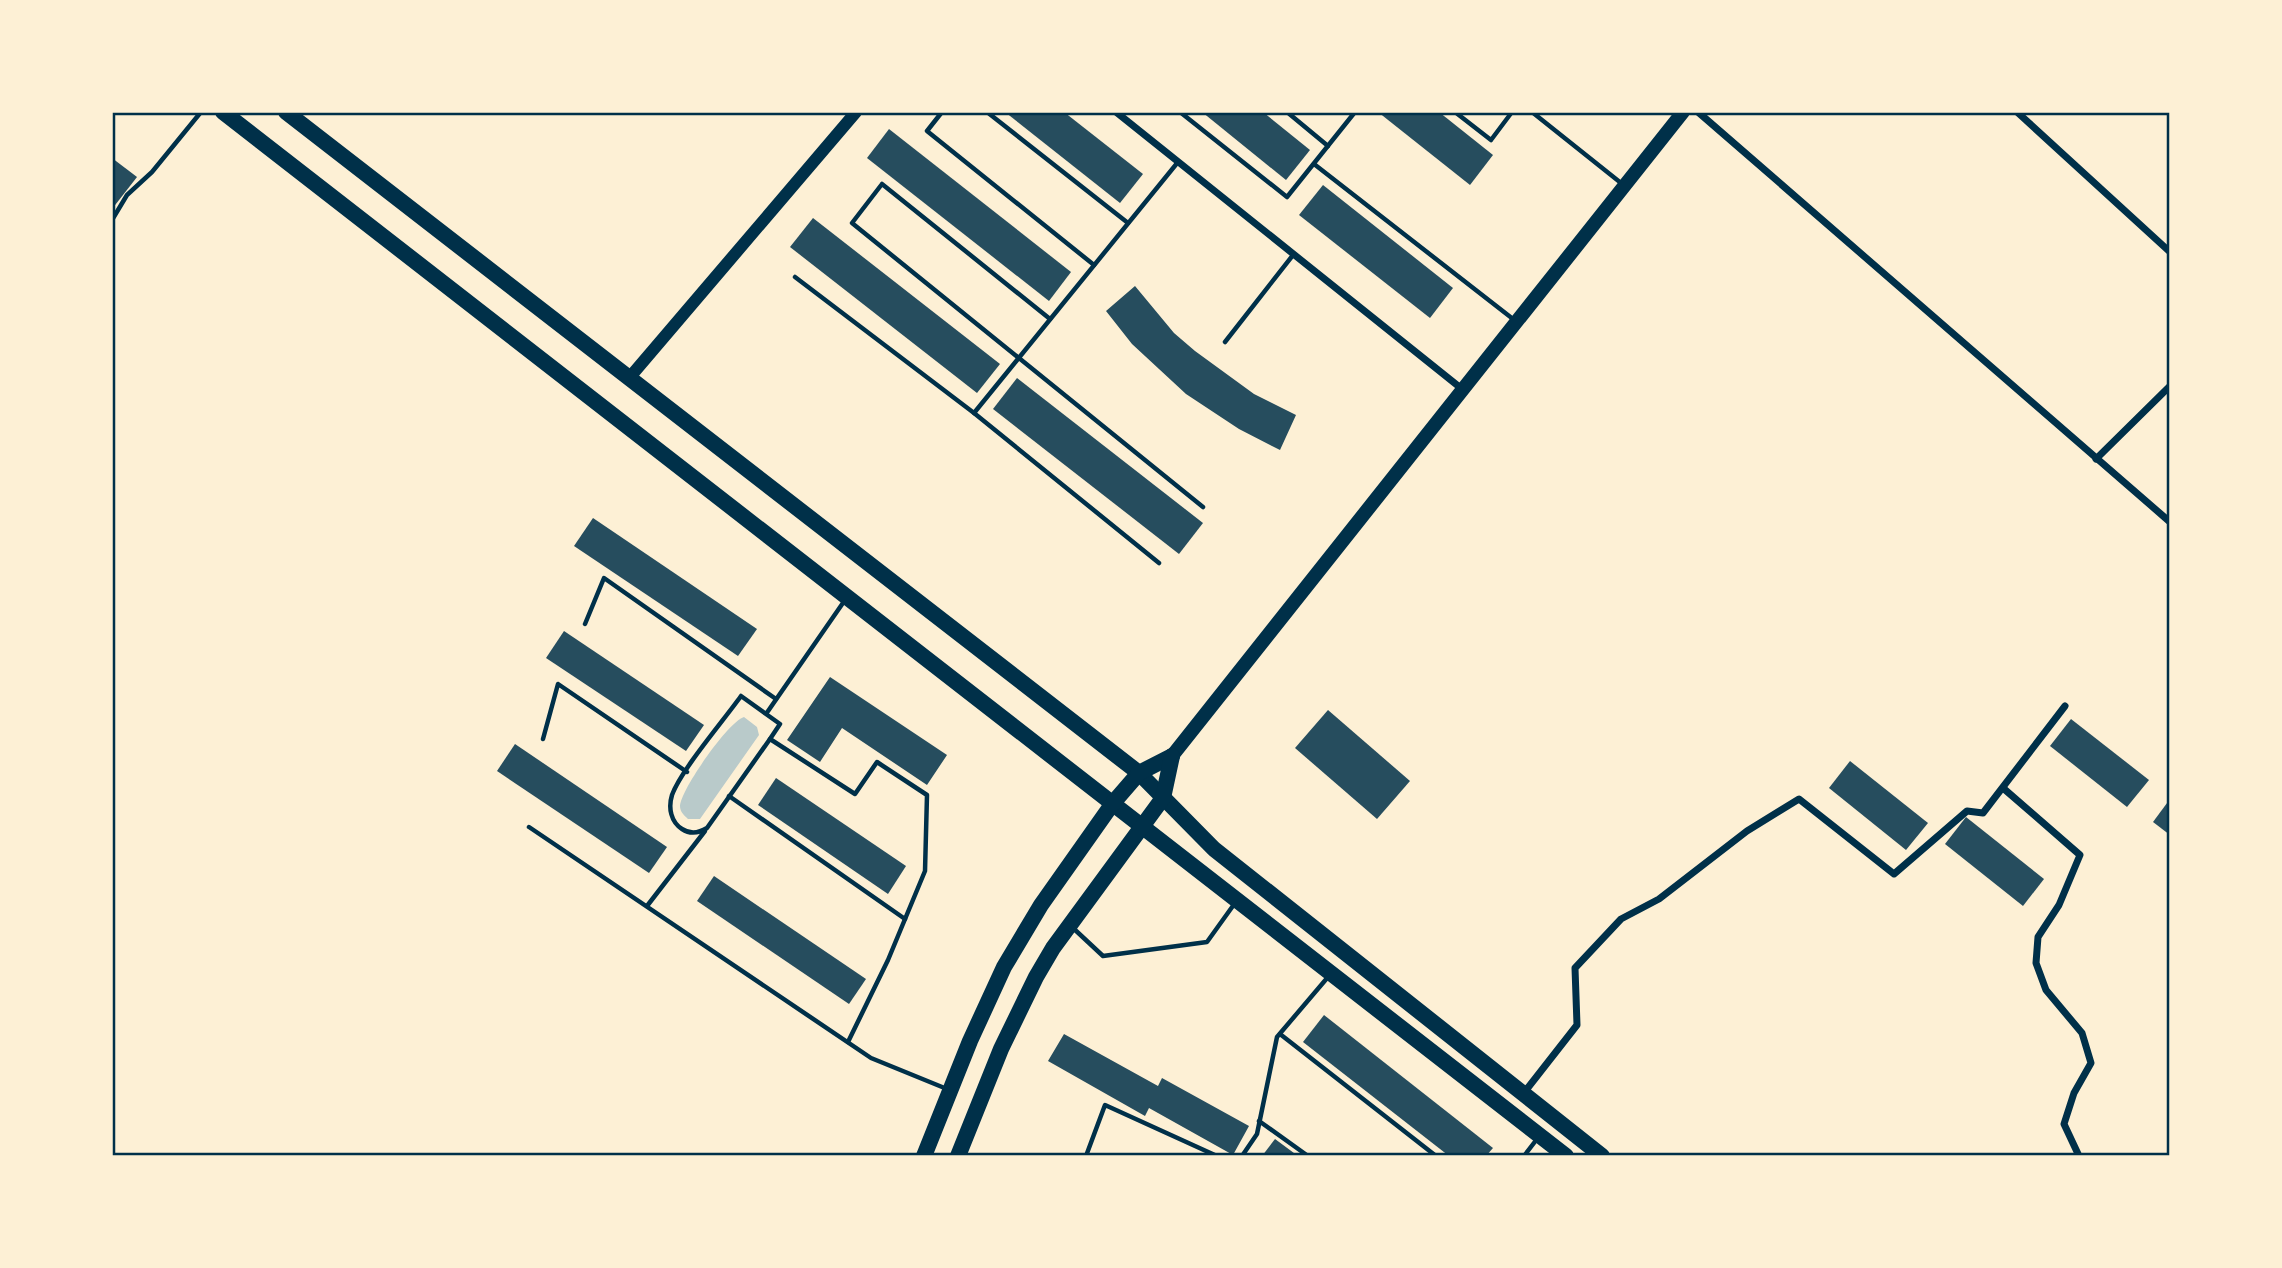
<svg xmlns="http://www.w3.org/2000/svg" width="2282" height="1268" font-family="'Libre Baskerville',serif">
<rect width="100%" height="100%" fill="#fdf0d5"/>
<!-- green -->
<path fill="#b9caca" d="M744,717l13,10 2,8 -59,84h-12c-4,-4 -8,-7 -8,-13 1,-17 49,-85 64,-89z"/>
<!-- building -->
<g fill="#264d5e">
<path d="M1005,112h59l79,62 -23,29z"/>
<path d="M1202,112h61l47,38 -24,30z"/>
<path d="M1378,112h61l54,43 -23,30z"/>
<path d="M889,129l182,143 -22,29 -182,-143z"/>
<path d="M112,158l25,19 -25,32z"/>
<path d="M1323,185l130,103 -23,30 -131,-103z"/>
<path d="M813,218l187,146 -23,29 -187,-146z"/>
<path d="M1135,286l39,47 21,18 59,43 42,21 -16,35 -41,-21 -53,-35 -54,-50 -26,-33z"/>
<path d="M1017,378l186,145 -24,31 -186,-145z"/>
<path d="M593,518l164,111 -19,27 -164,-110z"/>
<path d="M564,631l140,94 -18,26 -140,-93z"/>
<path d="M830,677l117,78 -20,30 -85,-57 -22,34 -33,-22z"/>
<path d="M1328,710l82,71 -33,38 -82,-71z"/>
<path d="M2071,719l78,61 -22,27 -77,-61z"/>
<path d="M515,744l152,103 -18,26 -152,-102z"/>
<path d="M1850,761l78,62 -22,27 -77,-62z"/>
<path d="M776,778l130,88 -18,28 -130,-89z"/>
<path d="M2170,799v36l-17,-13z"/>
<path d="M1966,817l78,62 -21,27 -78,-62z"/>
<path d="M714,876l152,103 -17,25 -152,-103z"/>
<path d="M1324,1015l169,133 -7,8h-37l-146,-114z"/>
<path d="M1064,1034l94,52 4,-8 87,48 -16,29 -84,-47 -4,8 -97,-55z"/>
<path d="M1275,1139l23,17h-36z"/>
</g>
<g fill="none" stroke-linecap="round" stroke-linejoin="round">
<!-- service -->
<g stroke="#003049" stroke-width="4.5">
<path d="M942,112l-15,19 167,134"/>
<path d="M987,112l141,111"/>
<path d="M1180,112l107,85 68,-85"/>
<path d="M1287,112l41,34"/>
<path d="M1455,112l36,28 21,-28"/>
<path d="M1532,112l89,71"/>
<path d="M1314,164l199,155"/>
<path d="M112,220l15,-25 25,-23 49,-60"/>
<path d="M795,277l179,136 185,150"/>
<path d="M1050,319l-168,-135 -30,39 351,284"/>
<path d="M1225,342l68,-87"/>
<path d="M974,413l204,-251"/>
<path d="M585,624l19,-46 172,121"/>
<path d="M766,714l-25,-18c-17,24 -60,74 -69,99 -4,13 -1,27 10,34 9,6 17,4 25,-1l63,-89 10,-15 -14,-10 79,-114"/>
<path d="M543,739l15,-55 129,88"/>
<path d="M770,739l85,55 22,-32 50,33 -2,76 -37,89 -40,82"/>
<path d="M729,796l176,123"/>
<path d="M529,827l342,231 76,31"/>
<path d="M647,906l58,-75"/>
<path d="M1073,928l30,28 104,-14 28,-39"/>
<path d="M1280,1034l156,122"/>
<path d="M1259,1121l49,35"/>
<path d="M1086,1156l19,-51 112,51"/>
<path d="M1242,1156l15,-22 20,-97 51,-60"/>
<path d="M1524,1156l13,-17"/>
</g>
<!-- minor -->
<g stroke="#003049" stroke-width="7">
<path d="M1116,112l346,277"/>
<path d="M1698,112l472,410"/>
<path d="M2017,112l153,140"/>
<path d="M2096,459l74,-73"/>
<path d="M2003,788l77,67 -21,50 -21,32 -2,26 10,27 36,43 9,30 -17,30 -10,31 15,32"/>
<path d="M1523,1094l54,-69 -2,-57 46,-49 38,-20 88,-68 52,-32 95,75 73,-63 16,2 82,-107"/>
</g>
<!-- tertiary -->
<path stroke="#003049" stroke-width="12" d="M630,377l226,-265"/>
<!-- secondary -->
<path stroke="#003049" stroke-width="14" d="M1172,756l511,-644"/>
<!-- primary -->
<g stroke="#003049" stroke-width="16">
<path d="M223,112l1343,1044"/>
<path d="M286,112l853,661 75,76 388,307"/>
<path d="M924,1156l46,-115 34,-74 37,-62 72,-102 26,-30 33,-17"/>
<path d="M958,1156l43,-107 35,-72 17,-29 110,-150 9,-42"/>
</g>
</g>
<!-- border -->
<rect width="2282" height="1268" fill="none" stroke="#fdf0d5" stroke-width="228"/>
<rect x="114" y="114" width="2054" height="1040" fill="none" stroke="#003049" stroke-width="2.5"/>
</svg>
